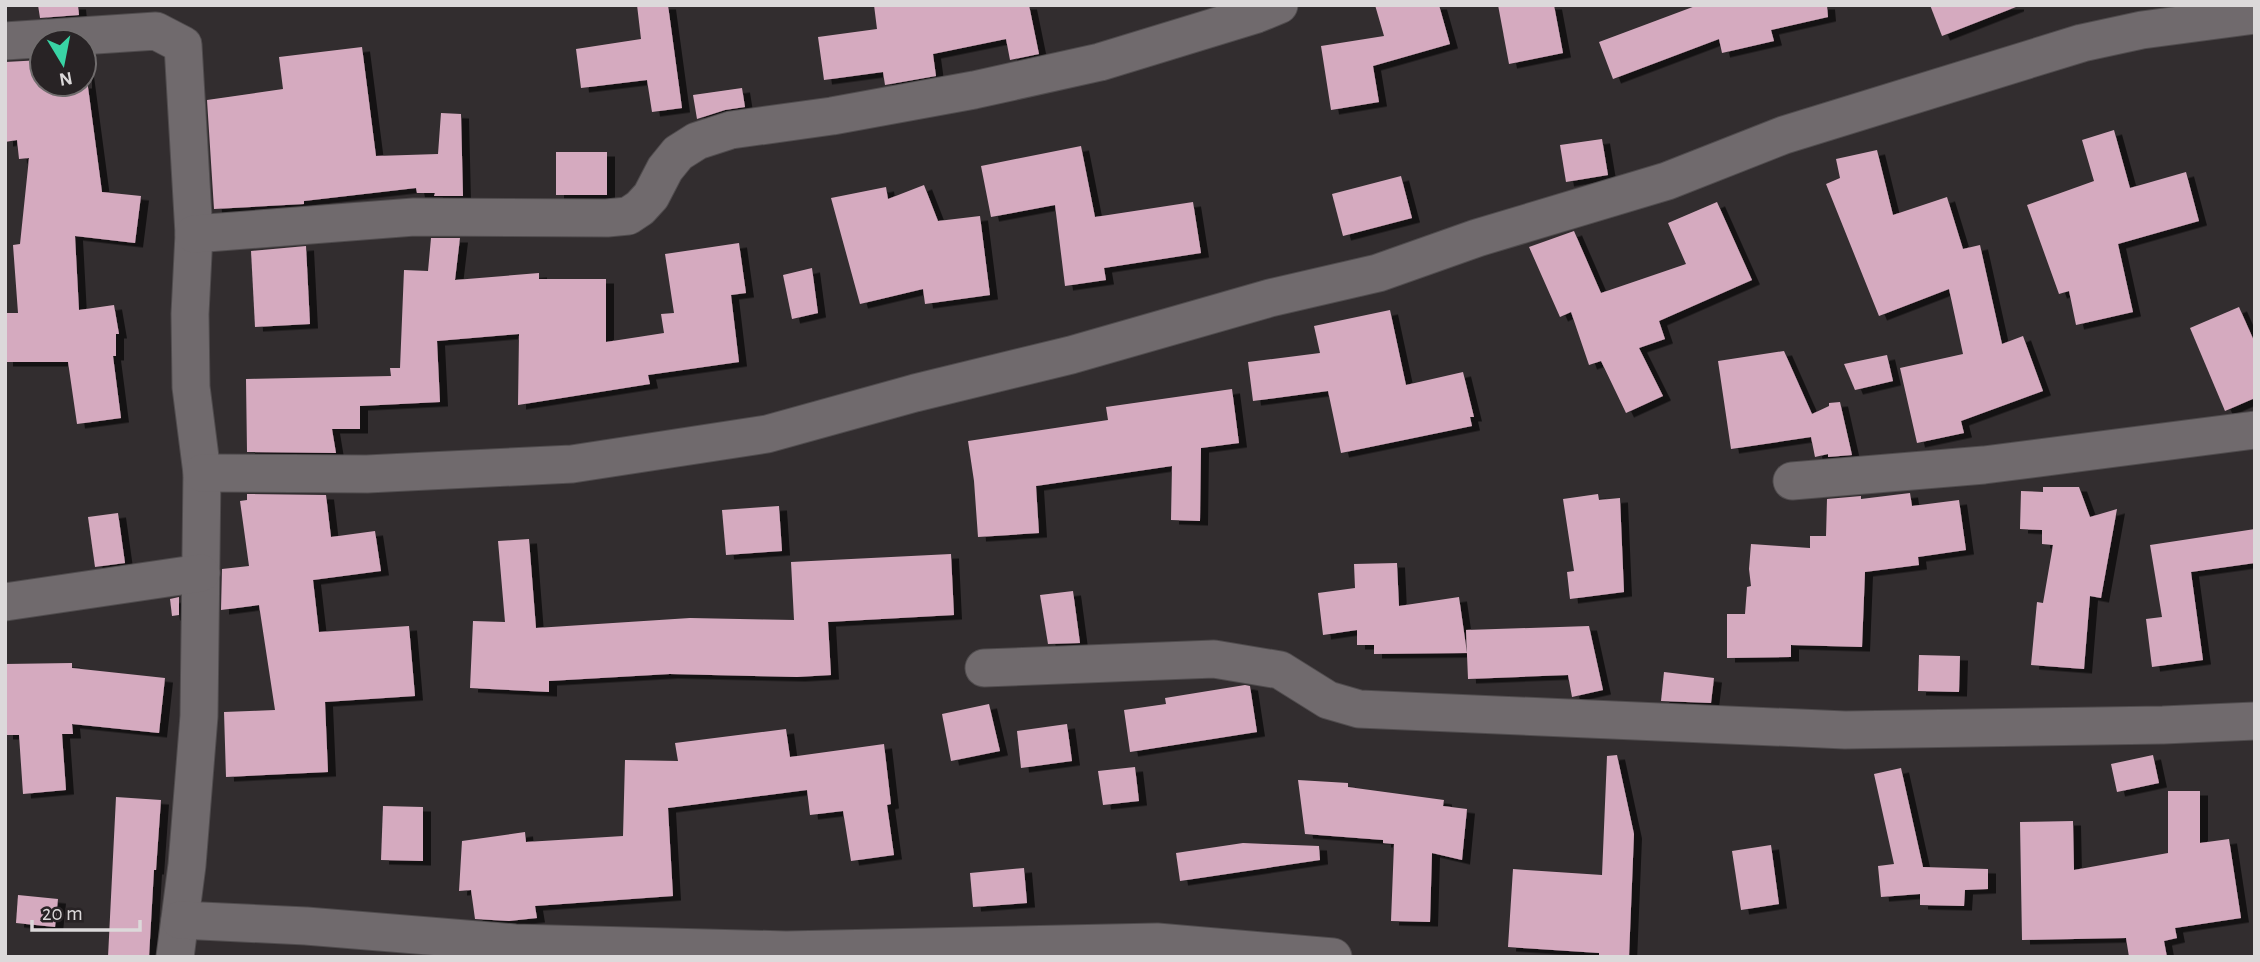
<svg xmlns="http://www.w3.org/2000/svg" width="2260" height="962" font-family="'Alegreya Sans',sans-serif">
<defs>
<filter id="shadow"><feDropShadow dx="8" dy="4.5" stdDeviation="0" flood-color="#0009"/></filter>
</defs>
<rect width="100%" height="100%" fill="#322d2f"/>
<!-- building -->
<g fill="#d5aabf" filter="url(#shadow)">
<path d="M38,5h40l1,10 -39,3z"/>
<path d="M637,5h31l14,103 -30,4 -5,-32 -66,8 -5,-39 65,-10z"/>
<path d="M874,5h155l10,49 -29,6 -4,-21 -73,15 3,22 -51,9 -2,-13 -59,8 -6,-43 59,-8z"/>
<path d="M1375,5h64l11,39 -77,22 6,36 -48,8 -10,-64 63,-10z"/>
<path d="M1498,5h56l9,48 -54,11z"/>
<path d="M1698,5h129l1,12 -57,13 3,11 -52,12 -3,-14 -106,40 -14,-37z"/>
<path d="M1930,5h86v2l-74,29z"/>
<path d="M362,47l14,109 62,-2 3,-41 20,1 2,82h-29l1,-3h-18l-1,-5 -112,13v3l-90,5 -7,-109 76,-11 -4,-32z"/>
<path d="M84,57l18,135 39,4 -6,47 -60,-7 4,74 35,-5 5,29h-3v22h-3l8,62 -44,6 -9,-62h-63v-49h13l-5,-68 7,-1 9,-86 -10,1 -2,-19 -12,2v-80l37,-2v24h42z"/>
<path d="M742,88l3,19 -20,3 -28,9 -4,-24z"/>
<path d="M2114,130l16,58 56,-16 13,49 -81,23 15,68 -57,13 -7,-34 -10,3 -32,-89 67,-24 -12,-41z"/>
<path d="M1602,139l6,36 -42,7 -6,-37z"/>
<path d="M1081,146l14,71 98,-15 8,51 -97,15 2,12 -41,6 -10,-81 -64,12 -10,-51z"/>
<path d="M1877,150l16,65 54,-18 16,52 17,-4 22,99 21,-8 20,55 -82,30 3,12 -47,10 -17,-75 63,-14 -14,-65 -70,27 -53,-132 14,-6 -4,-19z"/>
<rect x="556" y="152" width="51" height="43"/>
<path d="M1401,176l11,42 -69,18 -11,-42z"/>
<path d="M924,185l14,36 42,-5 10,79 -65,9 -2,-15 -63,15 -29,-106 55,-11 2,12z"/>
<path d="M1717,202l35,78 -93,41 6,18 -26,9 24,48 -37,17 -25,-52 -12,4 -18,-53 -11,5 -31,-70 45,-16 27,62 85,-29 -18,-41z"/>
<path d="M431,238h29l-5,42 84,-7v6h67v63l58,-9 -3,-19 13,-1 -9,-59 74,-11 7,50 -15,2 8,67 -91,13 2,9 -132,21 1,-71 -82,7 3,61 -80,4v23h-28l4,24 -89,-1 -1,-73 145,-3 -1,-8h10l4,-98 24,1z"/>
<path d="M306,246l4,78 -55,3 -4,-76z"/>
<path d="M812,268l6,45 -26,6 -9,-44z"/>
<path d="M2239,307l16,36v55l-30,13 -35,-83z"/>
<path d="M1390,310l16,75 57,-13 11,45h-4l2,9 -131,27 -13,-62 -75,10 -5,-39 72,-9 -6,-27z"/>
<path d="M1784,351l28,63 17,-8v-3l11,-1 12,53 -24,2v-3l-13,3 -4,-20 -80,12 -13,-88z"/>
<path d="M1887,355l6,26 -38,9 -11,-26z"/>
<path d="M1232,389l7,54 -38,5 -1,73 -29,-1 1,-54 -136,20 3,47 -61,4 -4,-56 -6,-40 140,-21 -2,-13z"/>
<path d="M2043,487h36l11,30 27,-8 -16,89 -11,-2 -6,73 -53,-4 6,-63 6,1 10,-58 -11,-1v-14l-22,-1 1,-38 22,1z"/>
<path d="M1910,493l2,13 47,-6 7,50 -48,7 1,8 -54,7 -3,75 -71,-2v12l-64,1v-44h18l2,-27 4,-1 -2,-17 2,-25 59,4v-12h16l1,-37 34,-3v3z"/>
<path d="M247,494l79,1 5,42 44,-6 6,40 -68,9 6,52 90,-6 6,70 -90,6 3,70 -102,5 -2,-65 51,-2 -16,-105 -38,5 1,-41 27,-3 -9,-65 7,-1z"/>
<path d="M1598,494l1,6 21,-2 4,94 -54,7 -3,-27 7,-1 -11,-72z"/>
<path d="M779,506l3,45 -56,4 -4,-45z"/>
<path d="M118,513l7,50 -30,4 -7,-50z"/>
<path d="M2255,529v34l-64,9 12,88 -51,7 -6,-48 16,-2 -12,-72z"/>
<path d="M529,539l7,89 154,-10 104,2 -3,-58 160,-8 3,61 -126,7 3,53 -34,2 -127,-3 -121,7v11l-79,-4 3,-67 32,1 -7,-81z"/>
<path d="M1397,563l2,43 60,-9 8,56 -93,1v-9h-17v-15l-34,5 -5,-42 37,-5 -1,-24z"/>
<path d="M1073,591l7,52 -32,1 -8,-49z"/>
<path d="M179,597v18l-7,1 -2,-17z"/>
<path d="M1589,626l14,64 -31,7 -4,-22 -100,4 -2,-49z"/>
<path d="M1919,655l41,1 -1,36 -41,-1z"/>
<path d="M72,663v5l93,10 -6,55 -87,-9 1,10h-11l4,56 -43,4 -4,-59h-14v-71z"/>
<path d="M1664,672l50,6 -3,25 -50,-2z"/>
<path d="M1245,685l5,1 7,46 -127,20 -6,-42 42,-6 -1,-6z"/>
<path d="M989,704l11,47 -49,10 -9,-47z"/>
<path d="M1067,724l5,37 -51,7 -4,-37z"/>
<path d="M786,729l4,28 94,-13 7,60 -4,1 7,50 -43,6 -8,-50 -33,4 -3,-25 -139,18 5,88 -138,10 2,12 -28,3 -34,-2 -4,-29 -12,1 3,-50 63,-9 1,10 97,-6 2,-76 53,1 -3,-18z"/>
<path d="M1617,755l17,79 -5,123h-30v-4l-91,-6 5,-78 89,6 5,-119z"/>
<path d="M2153,755l6,28 -42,9 -6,-28z"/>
<path d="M1135,767l4,34 -36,4 -5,-34z"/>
<path d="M1901,768l22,99 65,2v20l-23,1 -1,16 -44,-1v-11l-39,3 -3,-31 16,-2 -20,-90z"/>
<path d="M1298,780l50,3v4l96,13 -1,6 24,3 -5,51 -30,-7 -2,69 -39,-1 3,-77 -11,-1v-3l-78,-6z"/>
<path d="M2168,791h32v52l29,-4 12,79 -66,10 2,10 -13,3 3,16h-38l-3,-19 -104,2 -2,-118 53,-1 1,49 94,-17z"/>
<path d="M116,797l45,3 -5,70h-2l-5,87h-41z"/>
<path d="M383,806l40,1v54l-42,-1z"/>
<path d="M1243,843l76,3 1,14 -140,21 -4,-28z"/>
<path d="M1771,845l8,59 -38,6 -9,-59z"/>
<path d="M1024,868l3,35 -54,4 -3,-34z"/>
<path d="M18,895l40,4 -3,28 -39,-4z"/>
</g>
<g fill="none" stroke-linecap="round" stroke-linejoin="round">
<defs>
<g id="minor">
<path d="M5,41l151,-10 27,14 11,189 -4,80 1,73 11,86 -3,243 -12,149 -12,92"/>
<path d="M194,234l220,-17 193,1 21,-2 12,-8 11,-12 14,-27 13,-16 19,-12 34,-11 101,-14 142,-26 126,-28 157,-48 22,-9"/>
<path d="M202,473l165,1 205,-10 195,-30 148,-41 156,-38 199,-57 108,-25 99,-35 190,-57 117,-46 298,-92 60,-13 113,-15"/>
<path d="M1792,481l192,-16 271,-35"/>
<path d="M5,602l196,-29"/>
<path d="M984,668l230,-9 66,11 48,30 31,9 486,21 318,-5 92,-4"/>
<path d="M180,920l126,6 209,17 271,7 371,-8 176,15"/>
</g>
</defs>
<!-- minor casing -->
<use href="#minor" stroke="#504c4e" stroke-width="39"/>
<!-- minor -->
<use href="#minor" stroke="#706a6d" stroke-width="37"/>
</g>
<!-- border -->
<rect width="2260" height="962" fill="none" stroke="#dcd9da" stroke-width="14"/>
<!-- north arrow -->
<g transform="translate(63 63) rotate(170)"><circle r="33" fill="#282325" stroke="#706c6d" stroke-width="2"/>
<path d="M0-5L12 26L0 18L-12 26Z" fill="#39d4a5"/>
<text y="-10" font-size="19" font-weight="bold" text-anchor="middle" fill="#dcd9da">N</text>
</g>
<!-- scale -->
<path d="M32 920v10h108v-10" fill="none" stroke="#dcd9da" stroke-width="3.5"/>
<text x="42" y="920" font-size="21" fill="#dcd9da" stroke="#282325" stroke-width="5" paint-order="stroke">20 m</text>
</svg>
